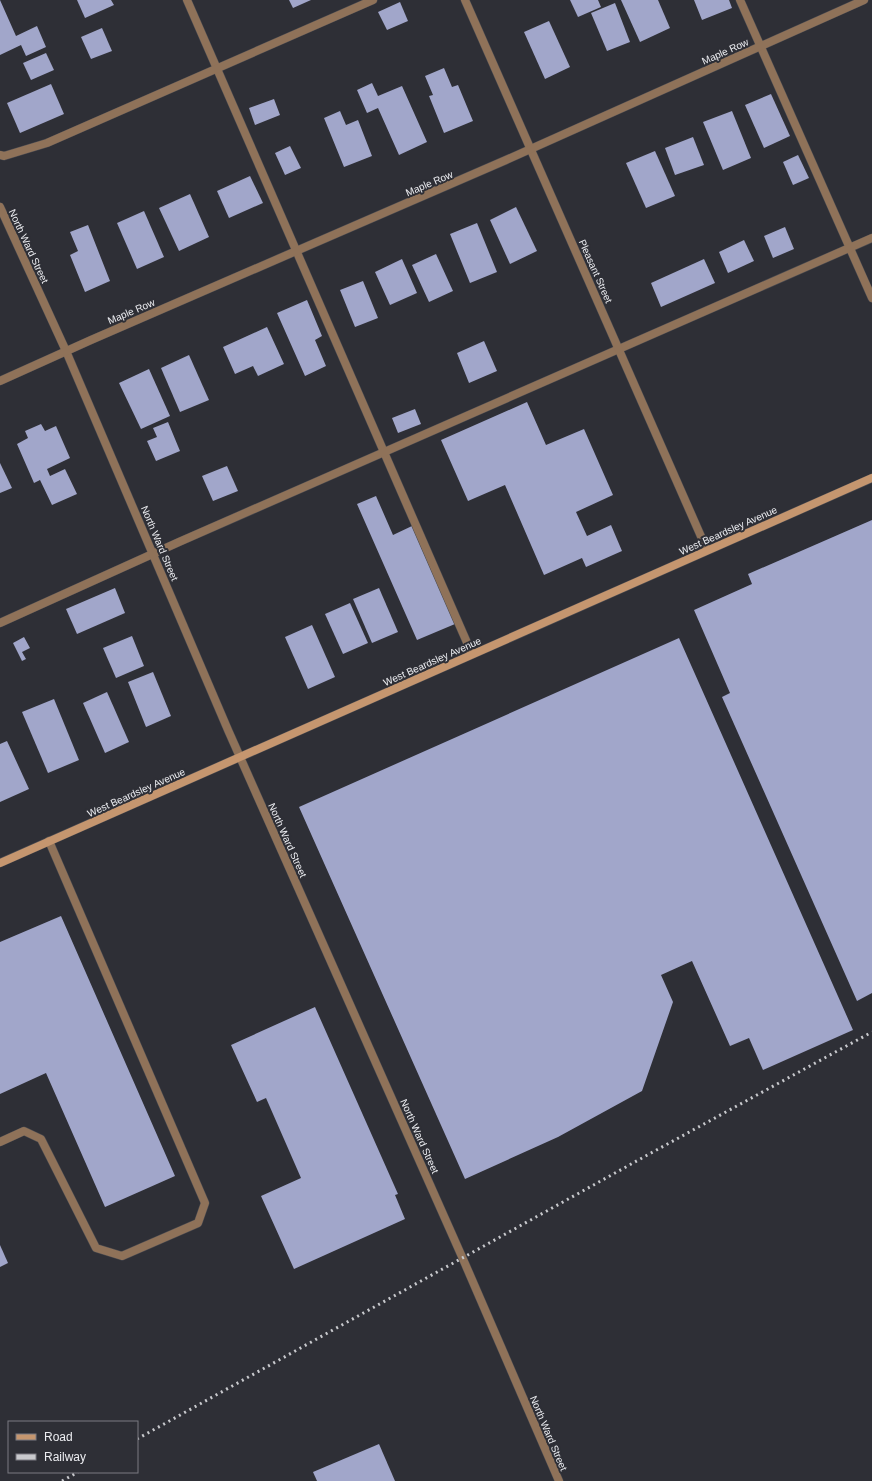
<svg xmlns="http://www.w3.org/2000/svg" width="872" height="1481" font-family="Arial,sans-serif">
<rect width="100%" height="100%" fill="#2e2f36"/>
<!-- building -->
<g fill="#a1a6ca">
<path d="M0,0l16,36 21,-10 9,21 -20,9 -5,-11 -21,10z"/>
<path d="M77,0h34l3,5 -29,13z"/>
<path d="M289,0h22l-18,8z"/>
<path d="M570,0h28l3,7 -23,10z"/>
<path d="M621,0h37l12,28 -30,14z"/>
<path d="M694,0h35l3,8 -30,12z"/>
<path d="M400,2l8,19 -21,9 -9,-18z"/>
<path d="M615,3l15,39 -23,9 -16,-38z"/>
<path d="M549,21l21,46 -25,12 -21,-47z"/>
<path d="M102,28l10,23 -21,8 -10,-22z"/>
<path d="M46,53l8,17 -23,10 -8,-17z"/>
<path d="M444,68l8,19 6,-2 15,36 -29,12 -15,-37 4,-1 -8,-19z"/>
<path d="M372,83l6,13 24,-10 25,56 -28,13 -21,-47 -11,5 -10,-23z"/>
<path d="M51,84l13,30 -44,19 -13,-30z"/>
<path d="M771,94l19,42 -26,12 -19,-43z"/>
<path d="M274,99l6,16 -25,10 -6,-17z"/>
<path d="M340,111l6,14 12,-5 14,36 -28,11 -20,-49z"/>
<path d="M732,111l19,47 -28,12 -20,-48z"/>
<path d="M693,137l11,28 -29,10 -10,-27z"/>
<path d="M290,146l11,22 -16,7 -10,-22z"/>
<path d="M655,151l20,45 -29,12 -20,-45z"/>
<path d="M798,155l11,23 -16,7 -10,-23z"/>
<path d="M250,176l13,27 -34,15 -12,-27z"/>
<path d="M190,194l19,43 -30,14 -20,-43z"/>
<path d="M516,207l21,44 -27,13 -20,-44z"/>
<path d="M144,211l20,46 -27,12 -20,-46z"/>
<path d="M477,223l20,49 -27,11 -20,-49z"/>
<path d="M88,225l22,56 -25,11 -15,-37 8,-4 -8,-19z"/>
<path d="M785,227l9,22 -21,9 -9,-22z"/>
<path d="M744,240l10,21 -26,12 -9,-21z"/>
<path d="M436,254l17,37 -24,11 -17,-37z"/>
<path d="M402,259l15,34 -27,12 -15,-33z"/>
<path d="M704,259l11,24 -54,24 -10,-24z"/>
<path d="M363,281l15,37 -23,9 -15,-37z"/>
<path d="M307,300l15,36 -7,4 11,26 -21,10 -28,-63z"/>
<path d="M267,327l17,37 -26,12 -5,-10 -18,8 -12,-27z"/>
<path d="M484,341l13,30 -28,12 -12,-30z"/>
<path d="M189,355l20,45 -29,12 -19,-44z"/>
<path d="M149,369l21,47 -29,13 -22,-46z"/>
<path d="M527,402l19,43 38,-16 29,66 -37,17 11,24 24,-11 11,26 -36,16 -4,-9 -38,17 -39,-90 -37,16 -27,-61z"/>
<path d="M415,409l6,15 -23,9 -6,-15z"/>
<path d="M168,422l12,29 -24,10 -9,-20 10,-4 -4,-9z"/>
<path d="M41,424l4,7 11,-5 14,32 -23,11 3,7 15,-7 12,25 -25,11 -12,-25 -6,3 -17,-39 11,-6 -3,-7z"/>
<path d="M0,463l12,25 -12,5z"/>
<path d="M227,466l11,25 -25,10 -11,-25z"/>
<path d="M376,496l17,39 19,-9 43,98 -38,16 -60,-136z"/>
<path d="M872,520v473l-15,8 -135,-304 8,-4 -36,-83 58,-26 -4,-10z"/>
<path d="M115,588l10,25 -48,21 -11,-25z"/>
<path d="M379,588l19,44 -26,11 -19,-44z"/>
<path d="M350,603l18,40 -25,11 -18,-40z"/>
<path d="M312,625l23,52 -27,12 -23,-52z"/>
<path d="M132,636l12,30 -28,12 -13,-30z"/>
<path d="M24,637l6,11 -8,4 4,7 -4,2 -9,-18z"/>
<path d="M679,638l174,392 -90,40 -14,-32 -19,8 -38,-85 -31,14 12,27 -31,89 -84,46 -93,42 -166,-372z"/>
<path d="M153,672l18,44 -25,11 -18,-45z"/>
<path d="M107,692l22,50 -24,11 -22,-50z"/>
<path d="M54,699l25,61 -31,13 -26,-61z"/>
<path d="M7,741l22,48 -29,13v-58z"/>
<path d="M61,916l114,260 -70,31 -59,-134 -46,21v-152z"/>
<path d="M315,1007l83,187 -3,1 10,24 -111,50 -33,-73 40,-18 -35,-80 -9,4 -26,-57z"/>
<path d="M0,1245l8,18 -8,4z"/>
<path d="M379,1444l16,37h-78l-4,-9z"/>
</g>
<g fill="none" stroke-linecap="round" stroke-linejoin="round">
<defs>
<g id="lane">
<path d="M187,0l285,654"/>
<path d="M740,0l132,298"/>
<path d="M0,155l4,1 43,-13 326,-143"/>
<path d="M0,623l179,-81 693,-304"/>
<path d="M0,1142l24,-11 17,8 55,109 26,8 76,-33 7,-20 -156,-362"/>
</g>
<g id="street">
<path d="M465,0l242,550"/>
<path d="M0,207l66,144 162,379 235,529 96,222"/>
<path d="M0,381l91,-41 415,-180 358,-160"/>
</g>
<path id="secondary" d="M0,863l872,-385"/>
</defs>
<!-- lane casing -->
<use href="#lane" stroke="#494a50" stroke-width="9"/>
<!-- street casing -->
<use href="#street" stroke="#494a50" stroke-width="9"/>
<!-- secondary casing -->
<use href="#secondary" stroke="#494a50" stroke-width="9"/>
<!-- lane -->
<use href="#lane" stroke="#8f7259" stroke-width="8"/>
<!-- street -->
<use href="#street" stroke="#8f7259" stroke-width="8"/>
<!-- secondary -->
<use href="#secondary" stroke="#c5966f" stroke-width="8"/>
<!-- rail -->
<g stroke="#c8c9cd" stroke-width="3" stroke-dasharray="2 4" stroke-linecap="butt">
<path d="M137,1439l514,-286 221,-121"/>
<path d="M62,1481l16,-9"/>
</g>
</g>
<g text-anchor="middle" stroke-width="4" stroke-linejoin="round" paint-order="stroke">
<!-- street labels -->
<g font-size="10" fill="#ecedf1" stroke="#2e2f36">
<text transform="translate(725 51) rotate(-24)" y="4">Maple Row</text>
<text transform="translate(429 183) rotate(-23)" y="4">Maple Row</text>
<text transform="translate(29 246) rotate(65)" y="4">North Ward Street</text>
<text transform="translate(596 271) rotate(66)" y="4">Pleasant Street</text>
<text transform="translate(131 311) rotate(-23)" y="4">Maple Row</text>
<text transform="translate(728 530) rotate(-24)" y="4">West Beardsley Avenue</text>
<text transform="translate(160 543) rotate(67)" y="4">North Ward Street</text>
<text transform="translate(432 661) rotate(-24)" y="4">West Beardsley Avenue</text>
<text transform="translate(136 792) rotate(-24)" y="4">West Beardsley Avenue</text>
<text transform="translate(288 840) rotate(66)" y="4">North Ward Street</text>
<text transform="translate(420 1136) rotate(66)" y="4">North Ward Street</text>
<text transform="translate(549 1433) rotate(67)" y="4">North Ward Street</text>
</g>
</g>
<!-- legend -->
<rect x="8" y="1421" width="130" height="52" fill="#2e2f36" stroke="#7a7b81"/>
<rect x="16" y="1434" width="20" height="6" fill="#c5966f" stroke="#7a7b81"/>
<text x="44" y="1441" font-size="12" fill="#ecedf1">Road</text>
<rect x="16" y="1454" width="20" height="6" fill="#c8c9cd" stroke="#7a7b81"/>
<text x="44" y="1461" font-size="12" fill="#ecedf1">Railway</text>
</svg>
